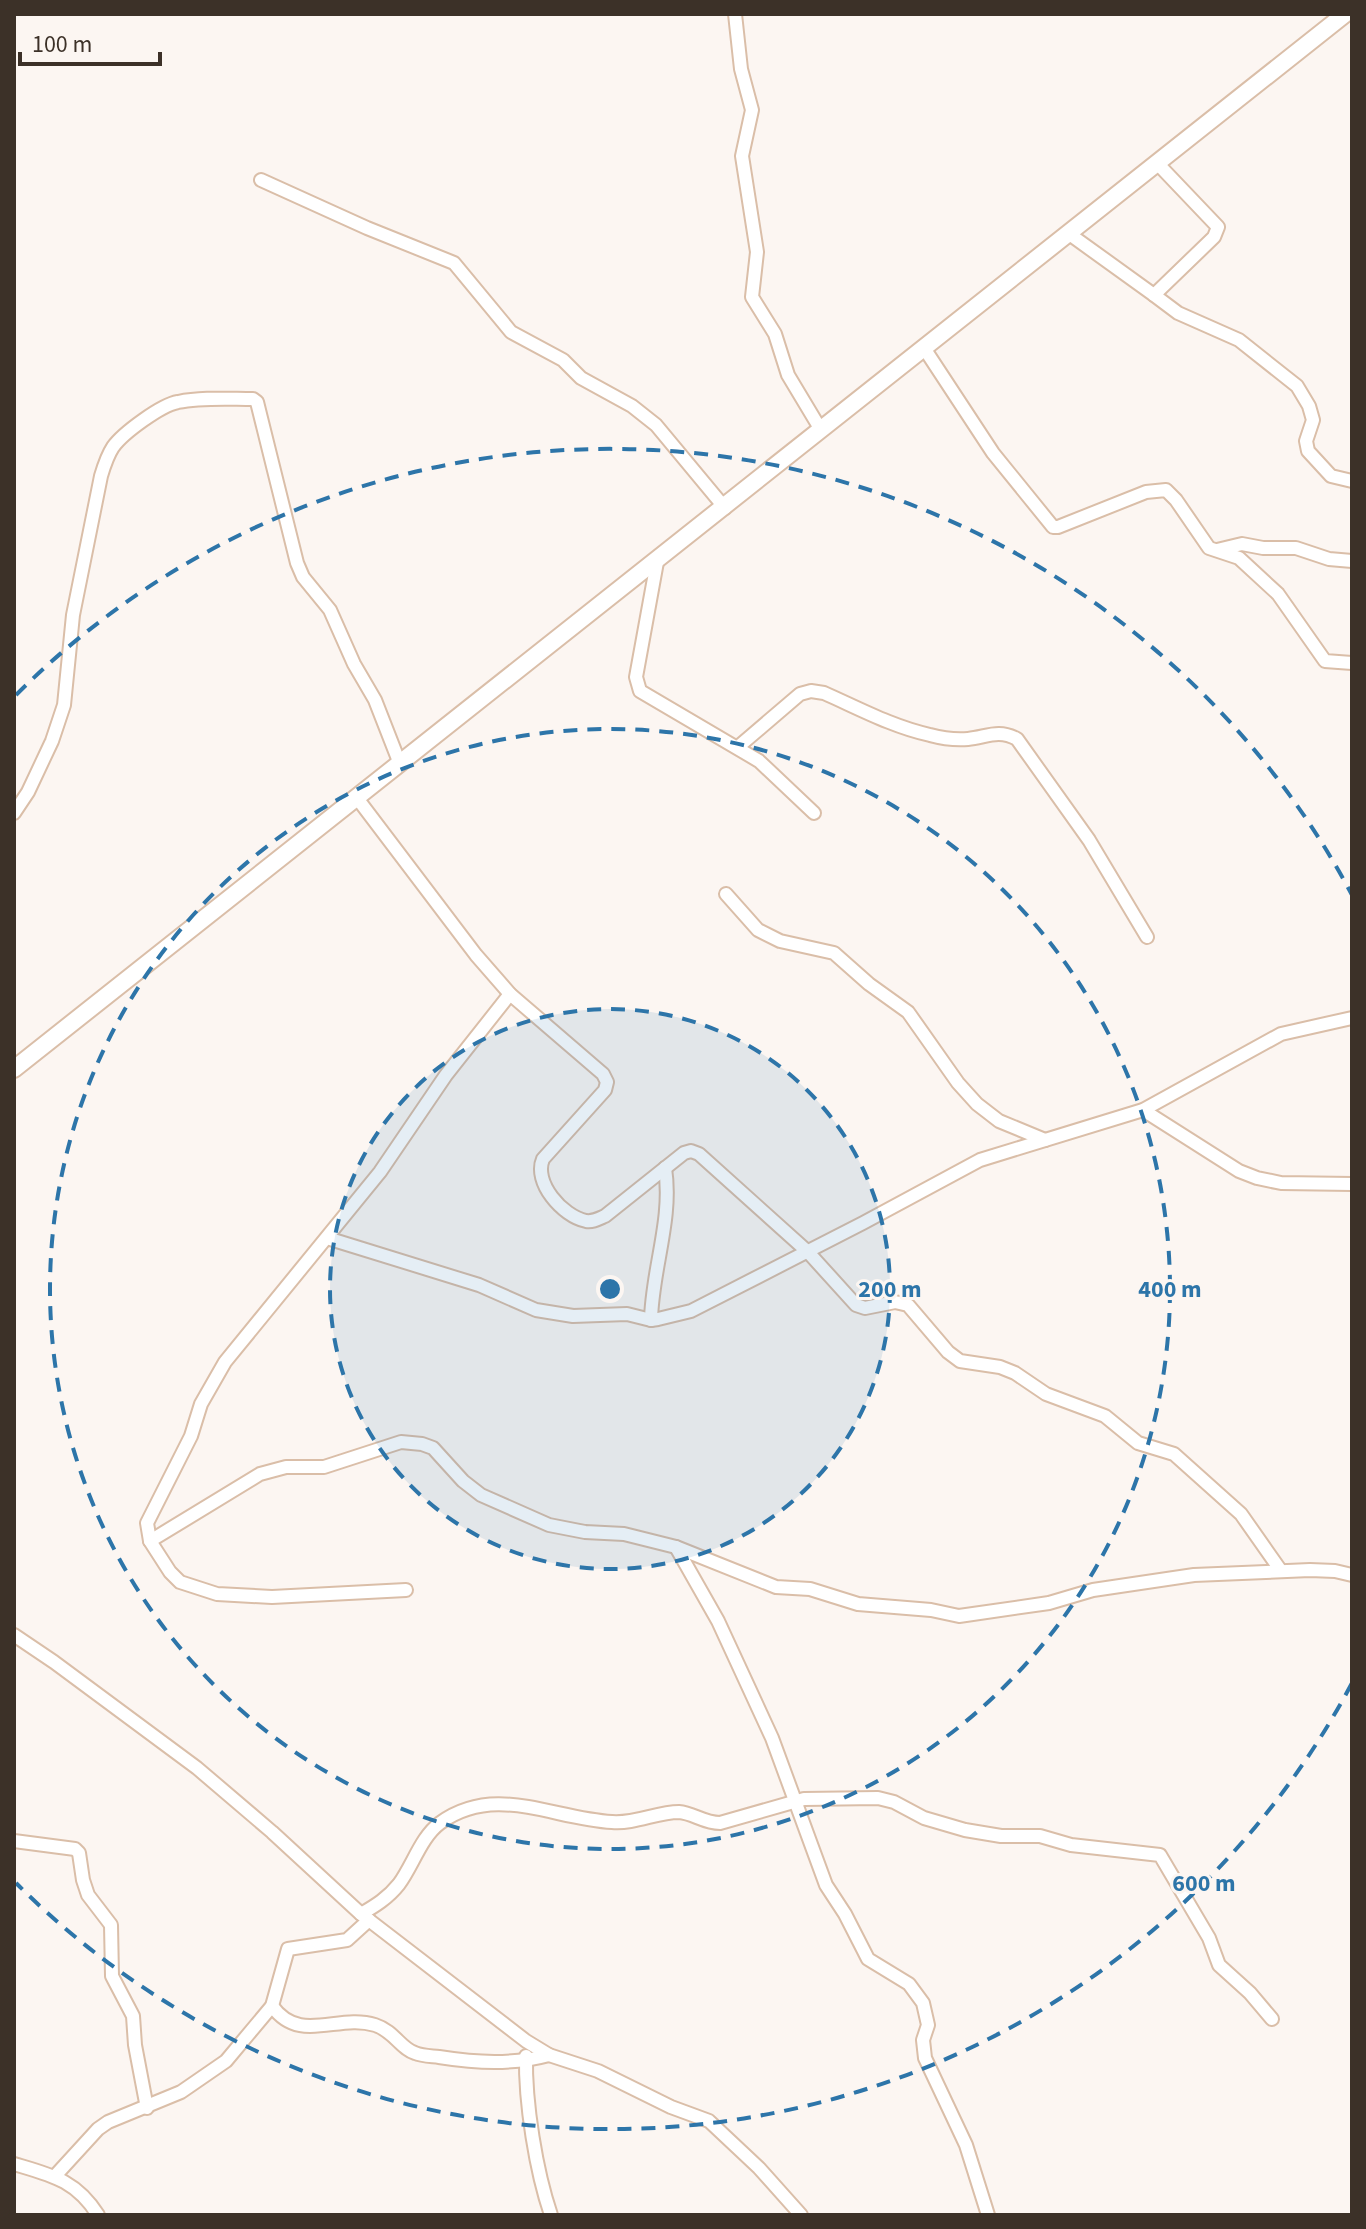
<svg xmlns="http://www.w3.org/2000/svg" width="1366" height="2229" font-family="'Source Sans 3',sans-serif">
<rect width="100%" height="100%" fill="#fcf6f2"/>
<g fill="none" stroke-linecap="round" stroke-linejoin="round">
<defs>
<g id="minor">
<path d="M735,14l6,55 11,41 -10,46 15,96 -5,45 23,37 13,41 33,55"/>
<path d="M1157,163l61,64 -4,10 -60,58 24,18 61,27 58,46 12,20 4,14 -7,21 2,10 23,25 21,5"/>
<path d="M261,180l106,48 87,35 57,69 52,28 18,18 51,28 24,19 69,83"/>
<path d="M1068,233l86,62"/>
<path d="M924,348l69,105 60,74h5l88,-35 20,-2 10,10 33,48 30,10 39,36 47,67 27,2"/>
<path d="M1217,550l25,-6 21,4h33l33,11 23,2"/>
<path d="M657,562l-21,115 4,14 119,70 55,52"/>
<path d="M738,747l62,-53 11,-3 13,2c34,15 69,34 106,42 11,3 26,5 38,4 19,-2 30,-10 49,0l72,101 58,97"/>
<path d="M357,798l119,157 34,39 93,80 4,8 -2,8 -62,69c-10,23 19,57 43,62 7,1 12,-2 19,-5l79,-63 7,-2 8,3 109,98 48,53 9,3 30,-6 13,3 40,47 12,9 40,6 15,6 31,21 59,22 33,27 36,11 67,60 40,57"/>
<path d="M14,813l14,-21 24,-51 12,-36 9,-90 28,-139c3,-10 6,-20 12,-29 10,-14 48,-42 65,-45 24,-5 51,-3 75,-3l4,3 40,161 6,14 27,33 24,54 21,36 25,64"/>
<path d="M726,894l32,36 22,11 54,12 35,31 39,28 50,71 19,21 22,17 46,19"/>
<path d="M1143,1110l96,61 18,7 24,5 71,1"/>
<path d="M327,1238l152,47 57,25 37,6 54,-2 24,6 7,-1 33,-8 172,-88 117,-63 163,-50 138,-76 71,-16"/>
<path d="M651,1320c1,-51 22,-101 14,-152"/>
<path d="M150,1541l110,-67 26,-7h38l77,-25 21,2 11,4 30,33 18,14 68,30 36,7 39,2 52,13 100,40 34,2 48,15 73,6 28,6 90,-13 44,-13 101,-15 116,-5 25,1 17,4"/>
<path d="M676,1547l42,74 54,117 54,147 19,29 23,45 41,25 14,19 5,22 -5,15 2,18 41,87 22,70"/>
<path d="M406,1590l-134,7 -55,-3 -37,-12 -10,-10 -20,-31 -3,-18 44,-87 10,-32 24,-42 155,-190 66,-97 64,-81"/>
<path d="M14,1635l40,27 143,106 75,64 89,82 165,127 23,14 49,16 73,36 38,14 50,47 42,47"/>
<path d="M14,1841l61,8 4,4 4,27 5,15 23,30 1,51 21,40 2,29 12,63"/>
<path d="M361,1914c14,-8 27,-16 38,-30 14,-19 22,-47 41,-61 55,-40 113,-4 172,-1 23,2 45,-10 67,-10 14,1 25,11 41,11l84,-24 74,-1 16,4 30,16 41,12 36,6h39l31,9 89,10 49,83 10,27 31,28 22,26"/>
<path d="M272,2006c28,39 66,7 103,19 19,6 26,24 40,28 7,3 16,3 24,4 38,6 73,8 110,-2"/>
<path d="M526,2056c-1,47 10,115 25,159"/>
<path d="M14,2164c37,11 62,16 84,51"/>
<path d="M55,2176l43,-47 10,-7 73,-30 45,-31 46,-55 16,-57 59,-9 22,-20"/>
</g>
<path id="major" d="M14,1069l1331,-1055"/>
</defs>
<!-- minor casing -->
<use href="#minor" stroke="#dabea8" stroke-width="16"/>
<!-- major casing -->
<use href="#major" stroke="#dabea8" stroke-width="20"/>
<!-- minor -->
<use href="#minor" stroke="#fff" stroke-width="12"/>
<!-- major -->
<use href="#major" stroke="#fff" stroke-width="16"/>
</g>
<!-- distance rings -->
<circle cx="610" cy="1289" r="280" fill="#2d75a9" fill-opacity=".12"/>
<g fill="none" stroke="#2d75a9" stroke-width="4" stroke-dasharray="14 10">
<circle cx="610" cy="1289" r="280"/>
<circle cx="610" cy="1289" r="560"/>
<path d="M1352 1683A840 840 0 0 1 16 1883M16 695A840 840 0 0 1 1352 895"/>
</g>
<circle cx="610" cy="1289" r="12" fill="#2d75a9" stroke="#fcf6f2" stroke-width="4"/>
<g font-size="24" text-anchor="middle" font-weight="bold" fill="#2d75a9" stroke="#fcf6f2" stroke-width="6" stroke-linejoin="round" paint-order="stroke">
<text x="890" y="1297">200 m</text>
<text x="1170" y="1297">400 m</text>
<text x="1204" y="1891">600 m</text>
</g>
<!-- border -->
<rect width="1366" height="2229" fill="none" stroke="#3c3128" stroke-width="32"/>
<!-- scale -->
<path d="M20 52v12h140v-12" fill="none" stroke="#3c3128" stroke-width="4"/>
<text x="32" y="52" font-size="24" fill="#3c3128" stroke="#fcf6f2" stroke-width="6" paint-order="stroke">100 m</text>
</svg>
